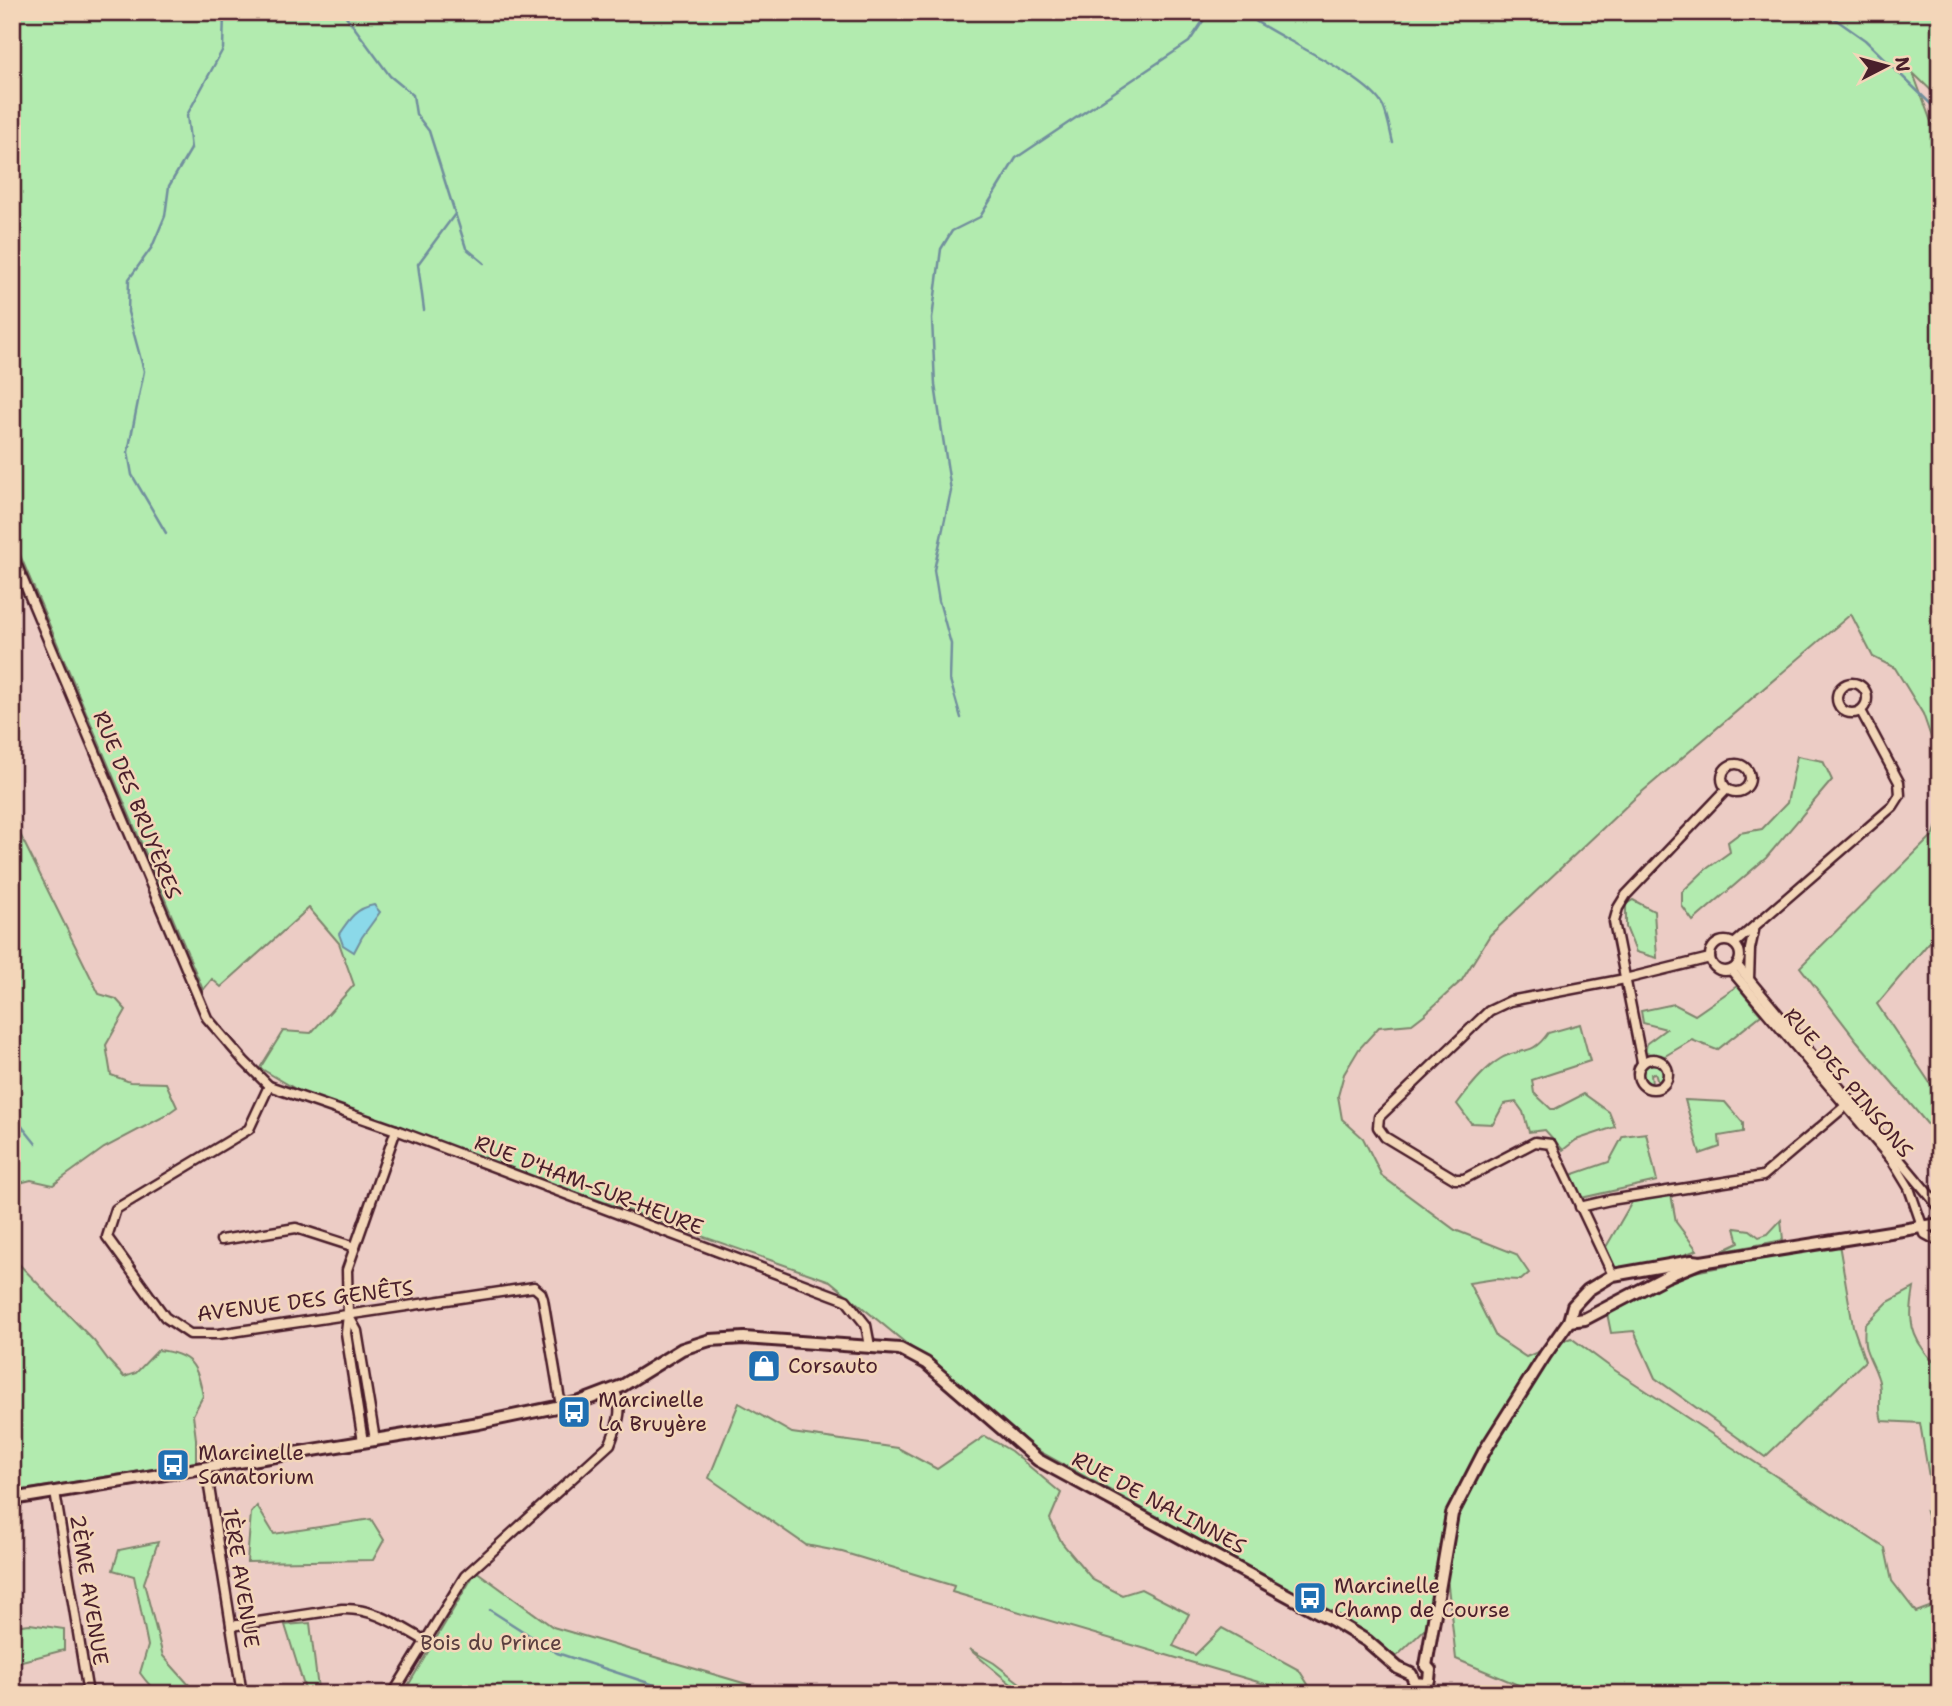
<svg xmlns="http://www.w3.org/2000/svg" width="1952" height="1706" font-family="'Shantell Sans',sans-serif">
<rect width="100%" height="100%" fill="#ecccc5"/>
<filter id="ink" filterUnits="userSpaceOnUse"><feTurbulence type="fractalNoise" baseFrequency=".0143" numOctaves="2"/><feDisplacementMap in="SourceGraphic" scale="14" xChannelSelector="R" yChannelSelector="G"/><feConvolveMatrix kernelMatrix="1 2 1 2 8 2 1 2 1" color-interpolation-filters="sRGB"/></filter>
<g filter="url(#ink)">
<!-- green -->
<g fill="#b2ebaf" stroke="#7e856d" stroke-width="2">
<path d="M12,12h1928v87l-27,-26 27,73v12l-5,12 5,6v587l-17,-49 -28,-46 -22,-11 -22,-43 -215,183 -146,138 -28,45 -37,34 -13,10 -33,3 -20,22 -15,25 -6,22 4,23 21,19 19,38 73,54 61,24 13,19 -8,7 -26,-1 -26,4 27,54 30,20 45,-19 42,31 272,179 7,33 24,31 24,-9v91h-417v-7l-67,-28 -8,-73 -21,41 -31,30 -41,-31 -323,-179 -202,-166 -514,-180 -56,-33 23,-37 28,2 43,-48 -15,-42 -30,-35 -88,79 -9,-8 -9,11 -191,-454z"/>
<path d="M1797,756l26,5 9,19 -66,78 -73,63 -11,-15v-14l23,-22 25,-18 -2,-10 12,-9 22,-4 25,-26z"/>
<path d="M1940,817v116l-8,6 -55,65 63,94v41l-83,-98 -57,-74 134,-133z"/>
<path d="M12,818l87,176 17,5 10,11 -20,35 5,30 19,7 36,1 11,24 -14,10 -59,31 -51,37 -22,-5 -19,5z"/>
<path d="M1633,900l21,11 3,47 -21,-6 -10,-25v-23z"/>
<path d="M1737,986l24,29 -44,35 -25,-10 -27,16 -20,-3 2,-10 19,-14 -23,-6 -2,-12 33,-7 21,11z"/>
<path d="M1580,1024l10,37 -58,19 2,13 17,16h4l29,-15 25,18 6,15 -39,13 -13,10 -18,-20 -16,2 -6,-20 -7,-10 -12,2 -11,20 -22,-1 -14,-19c10,-14 28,-36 43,-45 21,-13 31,-1 48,-26z"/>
<path d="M1648,1062c10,-2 15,4 16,13l-6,8 -3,-10 -4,1 1,11 -11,-8 1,-10z"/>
<path d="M1685,1100l40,2 18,21v9l-24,4 1,11 -20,7z"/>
<path d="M1646,1133l11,48 -76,17 -13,-22 41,-14 14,-26z"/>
<path d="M1671,1194l5,28 21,28 -32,12 -49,8 -10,-23 26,-45z"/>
<path d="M1781,1220l2,20 -63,12 19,-9 -4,-15 15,2 9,7 9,-3z"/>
<path d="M1839,1244l14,82 12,35 -100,96 -110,-79 -21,-47 -23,2 -4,-20 72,-38z"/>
<path d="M12,1257l82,84 15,20 15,16 12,-4 22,-23c34,4 39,15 45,46l-10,19 3,24v23l-184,30z"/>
<path d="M1914,1288c-4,23 -6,41 9,61 5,7 8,12 17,15v181l-6,-7 -8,-26 10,7 -16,-96 -38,-2c-5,-14 1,-29 -4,-43 -8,-25 -16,-24 -13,-53l23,-23z"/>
<path d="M739,1403l53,30 106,15 39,21 48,-33 26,15 50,42 -11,26 12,24 31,37 29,15 19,-6 48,25 -16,32 22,9 27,-27 77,42 15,24h-15l-347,-102 2,-6 -112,-34 -36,-7 -97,-67z"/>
<path d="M257,1506l17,28 97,-15 13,21 -11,20 -126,2 4,-49z"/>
<path d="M158,1542l-14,41 19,73 27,30 -7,8c-25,0 -28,0 -43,-21l8,-27 -14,-70 -21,-6 6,-20z"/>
<path d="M476,1571l77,56 214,63 4,4h-368z"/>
<path d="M310,1623l8,66 -2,5h-14l2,-8 -19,-61z"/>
<path d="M30,1624l34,5v21l-46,12 2,32h-8v-68z"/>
<path d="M969,1649l25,14 40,31h-11z"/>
</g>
<!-- water -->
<path fill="#8bd9e9" stroke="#718f9d" stroke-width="2" d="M374,905l6,7 -18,25 -8,15 -11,-7 -4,-11c10,-15 17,-26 35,-29z"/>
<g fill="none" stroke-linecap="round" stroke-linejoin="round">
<!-- stream -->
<g stroke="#718f9d" stroke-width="2.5">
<path d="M343,12l47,64 23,19 3,19 13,17 37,117 18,15"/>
<path d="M1250,12l1,6c31,22 116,58 132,88 5,11 7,25 10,37"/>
<path d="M1825,12l40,28 75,73"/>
<path d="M424,310l-6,-46 37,-50"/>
<path d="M166,533l-34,-58 -4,-23 16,-81 -16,-59 1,-33 23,-32 13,-31 4,-30 22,-37 -4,-34 36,-66 1,-37"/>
<path d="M961,718l-11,-38 1,-36 -12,-43 -5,-31 17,-79 -16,-106 -3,-66 9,-70 11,-18 28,-14 36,-59 173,-116 20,-30"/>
<path d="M12,1114l24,30"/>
<path d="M490,1610l67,43 125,41"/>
</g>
<defs>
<g id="street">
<path d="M12,554l195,464 37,43 25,25 127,44 450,170 20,25 4,21"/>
<circle cx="1852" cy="698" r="15"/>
<circle cx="1736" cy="778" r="14"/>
<circle cx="1725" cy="956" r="15"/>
<path d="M1734,944l159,-138 7,-11 -1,-13 -38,-71"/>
<path d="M1737,965l203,243"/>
<path d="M1731,970l161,190 17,28 16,46 15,8"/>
<path d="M1749,979l1,-30 5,-23"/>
<circle cx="1653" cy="1074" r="15"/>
<path d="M1642,1062l-28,-140 4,-14 8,-13 101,-106"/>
<path d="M269,1086l-20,43 -133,80 -9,28 58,80 25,17h29l315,-47 7,6 2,6 18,107"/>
<path d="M1580,1207l30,-7 153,-24 86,-73"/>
<path d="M221,1240l75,-12 59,19"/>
<path d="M1613,1275l-62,-131 -16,-2 -71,37h-9l-70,-42 -7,-10 1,-10 110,-106 21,-10 115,-22 85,-21"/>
<path d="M348,1315l9,16 18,109"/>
<path d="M363,1442l-17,-109 2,-18 -1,-45 49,-140"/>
<path d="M206,1468l36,226"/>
<path d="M55,1492l33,202"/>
<path d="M231,1626l111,-17c33,-1 55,16 82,31"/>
<path d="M1425,1684l8,10"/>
<path d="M393,1694l72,-118 145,-132c7,-19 15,-34 4,-54"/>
</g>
<g id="secondary">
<path d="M1569,1321l16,-2 82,-43 34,-14 239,-38"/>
<path d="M12,1499l467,-76 101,-21 42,-16 60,-37 28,-9 34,-2 156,11 26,14 112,97 293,159 36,22 31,27 13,6 4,9 10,1 4,-4 1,-10 -4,-4"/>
<path d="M1426,1666l26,-152 33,-64 60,-95 24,-34 4,-15 15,-16 25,-15 79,-14 9,1"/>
</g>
</defs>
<!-- street casing -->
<use href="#street" stroke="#4a1f2b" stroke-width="13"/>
<!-- secondary casing -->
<use href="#secondary" stroke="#4a1f2b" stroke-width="16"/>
<!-- street -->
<use href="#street" stroke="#f3d6b9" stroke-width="8"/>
<!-- secondary -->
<use href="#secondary" stroke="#f3d6b9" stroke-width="10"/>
</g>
</g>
<!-- icons -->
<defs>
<symbol id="shop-square" viewBox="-11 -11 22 22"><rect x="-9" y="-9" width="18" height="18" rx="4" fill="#1f6fb2" stroke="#f3d6b9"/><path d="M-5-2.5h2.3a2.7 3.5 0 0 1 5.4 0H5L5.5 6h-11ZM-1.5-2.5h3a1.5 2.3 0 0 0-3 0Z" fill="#fff"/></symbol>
<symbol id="bus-square" viewBox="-11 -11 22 22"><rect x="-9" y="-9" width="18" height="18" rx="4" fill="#1f6fb2" stroke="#f3d6b9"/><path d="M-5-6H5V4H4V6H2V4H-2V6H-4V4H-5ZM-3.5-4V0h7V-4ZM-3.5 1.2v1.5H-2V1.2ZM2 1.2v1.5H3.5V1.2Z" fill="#fff"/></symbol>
</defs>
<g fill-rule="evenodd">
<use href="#shop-square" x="745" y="1347" width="38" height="38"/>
<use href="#bus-square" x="555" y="1393" width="38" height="38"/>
<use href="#bus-square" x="154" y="1446" width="38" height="38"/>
<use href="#bus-square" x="1291" y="1579" width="38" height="38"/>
</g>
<g text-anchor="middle" stroke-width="5" stroke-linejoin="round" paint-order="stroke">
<!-- street labels -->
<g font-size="21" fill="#4a1f2b" stroke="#f3d6b9">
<text transform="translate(137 805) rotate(68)" y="7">RUE DES BRUYÈRES</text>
<text transform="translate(1848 1083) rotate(50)" y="7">RUE DES PINSONS</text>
<text transform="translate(589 1185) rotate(21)" y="7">RUE D'HAM-SUR-HEURE</text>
<text transform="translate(305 1301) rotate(-7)" y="7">AVENUE DES GENÊTS</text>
<text transform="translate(1159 1503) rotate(28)" y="7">RUE DE NALINNES</text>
<text transform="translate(241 1578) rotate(81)" y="7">1ÈRE AVENUE</text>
<text transform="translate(89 1590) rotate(81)" y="7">2ÈME AVENUE</text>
</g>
<!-- poi labels -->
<g font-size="21" fill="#4a1f2b" stroke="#f3d6b9" text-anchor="start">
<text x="788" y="1373">Corsauto</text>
<text x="598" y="1407">Marcinelle<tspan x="598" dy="24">La Bruyère</tspan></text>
<text x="198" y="1460">Marcinelle<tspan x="198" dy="24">Sanatorium</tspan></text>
<text x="1334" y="1593">Marcinelle<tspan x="1334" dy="24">Champ de Course</tspan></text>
</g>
<!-- park labels -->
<g font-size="21" fill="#5a3e3f" stroke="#f3d6b9">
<text x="491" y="1650">Bois du Prince</text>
</g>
</g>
<!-- margin -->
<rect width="1952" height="1706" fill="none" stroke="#f3d6b9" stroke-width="42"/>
<rect x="21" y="21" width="1910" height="1664" fill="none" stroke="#4a1f2b" stroke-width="2.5" filter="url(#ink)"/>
<!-- north arrow -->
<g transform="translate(1886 66) rotate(84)" stroke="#f3d6b9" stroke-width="5" paint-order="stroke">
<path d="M0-5L12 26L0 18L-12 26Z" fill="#4a1f2b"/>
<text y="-10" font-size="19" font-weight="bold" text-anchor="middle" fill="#4a1f2b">N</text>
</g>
</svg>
